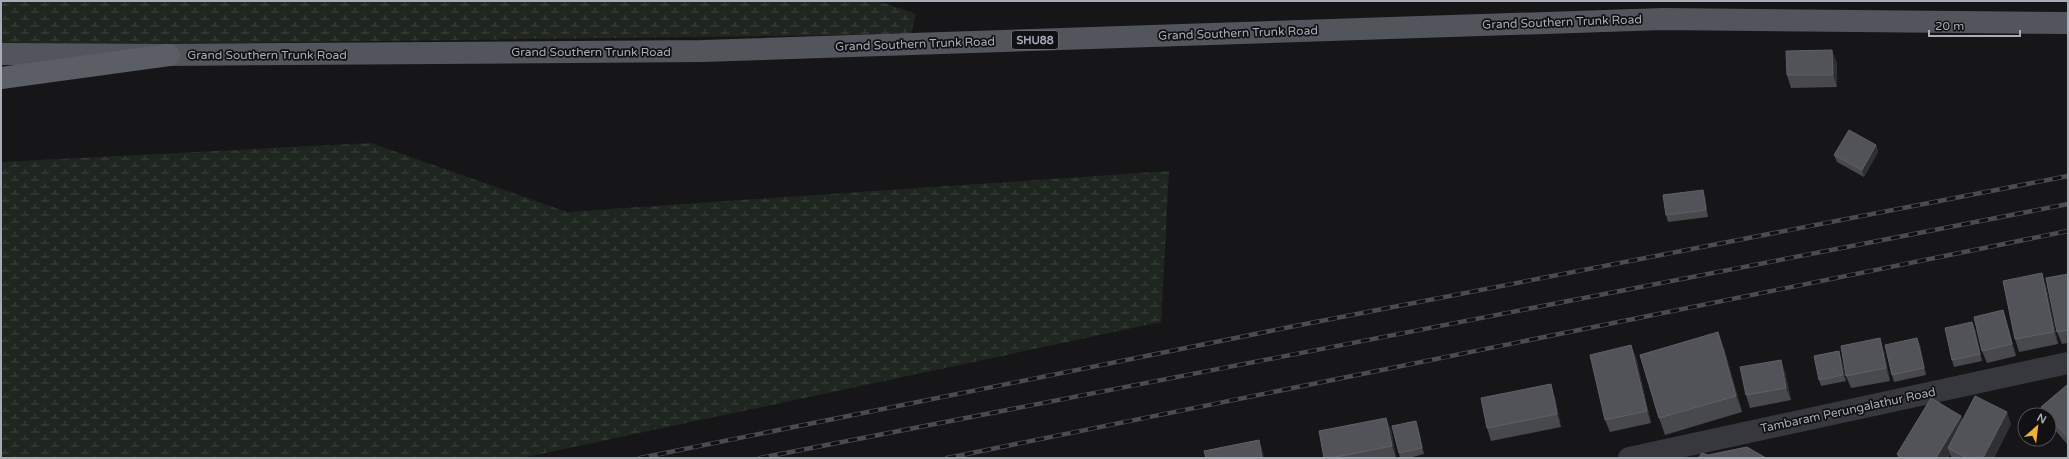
<svg xmlns="http://www.w3.org/2000/svg" width="2069" height="459" font-family="'Varela Round',sans-serif">
<defs>
<pattern id="wetland-marsh" width="20" height="14" patternUnits="userSpaceOnUse"><rect width="20" height="14" fill="#1e261f"/><path d="M1 5h8M5 5V1M11 12h8M15 12V8" fill="none" stroke="#3c433d"/></pattern>
</defs>
<rect width="100%" height="100%" fill="#161618"/>
<!-- wetland -->
<g fill="url(#wetland-marsh)">
<path d="M1,1h877l38,13 -5,20 -910,12z"/>
<path d="M371,143l196,69 602,-41 -8,151 -639,136h-521v-296z"/>
</g>
<g fill="none" stroke-linecap="round" stroke-linejoin="round">
<!-- tertiary -->
<path stroke="#37383d" stroke-width="22" d="M1629,458l439,-95"/>
<!-- primary -->
<path stroke="#53555c" stroke-width="22" d="M1,54l168,1 534,-4 960,-32 405,4"/>
<!-- trunk -->
<path stroke="#5b5e65" stroke-width="22" d="M1,78l168,-23"/>
<defs>
<g id="rail">
<path d="M640,458l655,-132 773,-150"/>
<path d="M760,458l1308,-254"/>
<path d="M947,458l1121,-227"/>
</g>
</defs>
<!-- rail casing -->
<use href="#rail" stroke="#4a4c52" stroke-width="4.5"/>
<!-- rail -->
<use href="#rail" stroke="#111113" stroke-width="3" stroke-dasharray="9" stroke-linecap="butt"/>
</g>
<!-- wall -->
<g fill="#47494d">
<path d="M1837,63v24l-46,1 -4,-13z"/>
<path d="M1876,145l2,7 -14,25 -27,-15 -3,-7z"/>
<path d="M1703,190l2,7 3,20 -40,5 -2,-7z"/>
<path d="M2068,274v69l-6,1 -5,-12z"/>
<path d="M2046,286l12,58 -39,8 -4,-13z"/>
<path d="M2003,310l4,13 9,33 -29,7 -5,-12z"/>
<path d="M1972,322l3,7 7,32 -28,6 -2,-7z"/>
<path d="M1631,345l5,13 15,65 -41,9 -5,-12z"/>
<path d="M1920,345l6,30 -32,7 -2,-7z"/>
<path d="M1724,348l18,64 -77,23 -6,-17z"/>
<path d="M1839,351l2,7 5,23 -25,5 -2,-6z"/>
<path d="M1884,351l6,30 -39,7 -5,-12z"/>
<path d="M1785,372l6,28 -41,8 -4,-13z"/>
<path d="M2068,386v59l-19,-22v-8h-5l-3,-8z"/>
<path d="M1555,397l6,30 -70,14 -4,-13z"/>
<path d="M1386,418l5,12 5,28h-72z"/>
<path d="M2011,424l-17,34h-42l-2,-4 -2,4h-50l-1,-4z"/>
<path d="M1418,427l6,27 -15,4h-9l-1,-5z"/>
</g>
<!-- shaded-wall -->
<g fill="#2f3033">
<path d="M1832,50l5,13v24l-4,-12z"/>
<path d="M1876,145l2,7 -14,25 -2,-7z"/>
<path d="M1703,190l2,7 3,20 -2,-7z"/>
<path d="M2042,273l4,13 12,58 -4,-12z"/>
<path d="M2003,310l4,13 9,33 -4,-12z"/>
<path d="M1972,322l3,7 7,32 -2,-7z"/>
<path d="M1718,332l6,16 18,64 -6,-16z"/>
<path d="M1880,338l4,13 6,30 -4,-13z"/>
<path d="M1917,338l3,7 6,30 -2,-7z"/>
<path d="M1631,345l5,13 15,65 -4,-12z"/>
<path d="M1839,351l2,7 5,23 -3,-6z"/>
<path d="M1781,360l4,12 6,28 -5,-12z"/>
<path d="M1551,384l4,13 6,30 -4,-13z"/>
<path d="M2007,412l4,12 -17,34h-11z"/>
<path d="M1961,416l4,13 -17,19 2,6 -2,4h-12z"/>
<path d="M1386,418l5,12 5,28 -4,-12z"/>
<path d="M1416,421l2,6 6,27 -2,-6z"/>
<path d="M1259,440l4,12 1,6h-2z"/>
</g>
<!-- building -->
<g fill="#525359" stroke="#5f6168">
<path d="M1832,50l1,25h-46l-1,-24z"/>
<path d="M1849,130l27,15 -14,25 -28,-15z"/>
<path d="M1703,190l3,20 -40,5 -3,-20z"/>
<path d="M2042,273l12,59 -39,7 -12,-58z"/>
<path d="M2068,274v56l-11,2 -11,-54z"/>
<path d="M2003,310l9,34 -30,7 -8,-34z"/>
<path d="M1972,322l8,32 -28,6 -7,-32z"/>
<path d="M1718,332l18,64 -77,22 -19,-63z"/>
<path d="M1880,338l6,30 -40,8 -5,-30z"/>
<path d="M1917,338l7,30 -32,7 -7,-30z"/>
<path d="M1631,345l16,66 -42,9 -15,-65z"/>
<path d="M1839,351l4,24 -24,5 -5,-24z"/>
<path d="M1781,360l5,28 -40,7 -6,-28z"/>
<path d="M1551,384l6,30 -70,14 -6,-30z"/>
<path d="M2067,385l1,1v52l-19,-22v-1h-1l-7,-8z"/>
<path d="M1975,396l32,16 -24,46h-16l-19,-10z"/>
<path d="M1931,398l30,18 -25,42h-34l-5,-4z"/>
<path d="M1386,418l6,28 -61,12h-7l-5,-27z"/>
<path d="M1416,421l6,27 -23,5 -7,-27z"/>
<path d="M1259,440l3,18h-56l-2,-7z"/>
<path d="M1747,447l19,11h-68l4,-5 6,2z"/>
</g>
<g text-anchor="middle" stroke-width="3.5" stroke-linejoin="round" paint-order="stroke">
<!-- shield labels -->
<rect fill="#111113" stroke="#7b7e86" stroke-width="1" x="1012" y="31" width="46" height="18" rx="3"/>
<g font-size="11" font-weight="bold" fill="#a8adb8">
<text x="1035" y="44">SHU88</text>
</g>
<!-- street labels -->
<g font-size="12" fill="#a8adb8" stroke="#111113">
<text transform="translate(1562 22) rotate(-2)" y="4">Grand Southern Trunk Road</text>
<text transform="translate(1238 33) rotate(-2)" y="4">Grand Southern Trunk Road</text>
<text transform="translate(915 44) rotate(-2)" y="4">Grand Southern Trunk Road</text>
<text x="591" y="56">Grand Southern Trunk Road</text>
<text x="267" y="59">Grand Southern Trunk Road</text>
<text transform="translate(1848 410) rotate(-12)" y="4">Tambaram Perungalathur Road</text>
</g>
</g>
<!-- border -->
<rect width="2069" height="459" fill="none" stroke="#a8adb8" stroke-width="4"/>
<!-- north arrow -->
<g transform="translate(2037 427) rotate(28)"><circle r="19" fill="#111113" stroke="#4d4f55"/>
<path d="M0-3L7 15L0 10L-7 15Z" fill="#f2b134"/>
<text y="-6" font-size="11" font-weight="bold" text-anchor="middle" fill="#a8adb8">N</text>
</g>
<!-- scale -->
<path d="M1929 30v6h91v-6" fill="none" stroke="#a8adb8" stroke-width="2"/>
<text x="1935" y="30" font-size="12" fill="#a8adb8" stroke="#111113" stroke-width="3" paint-order="stroke">20 m</text>
</svg>
